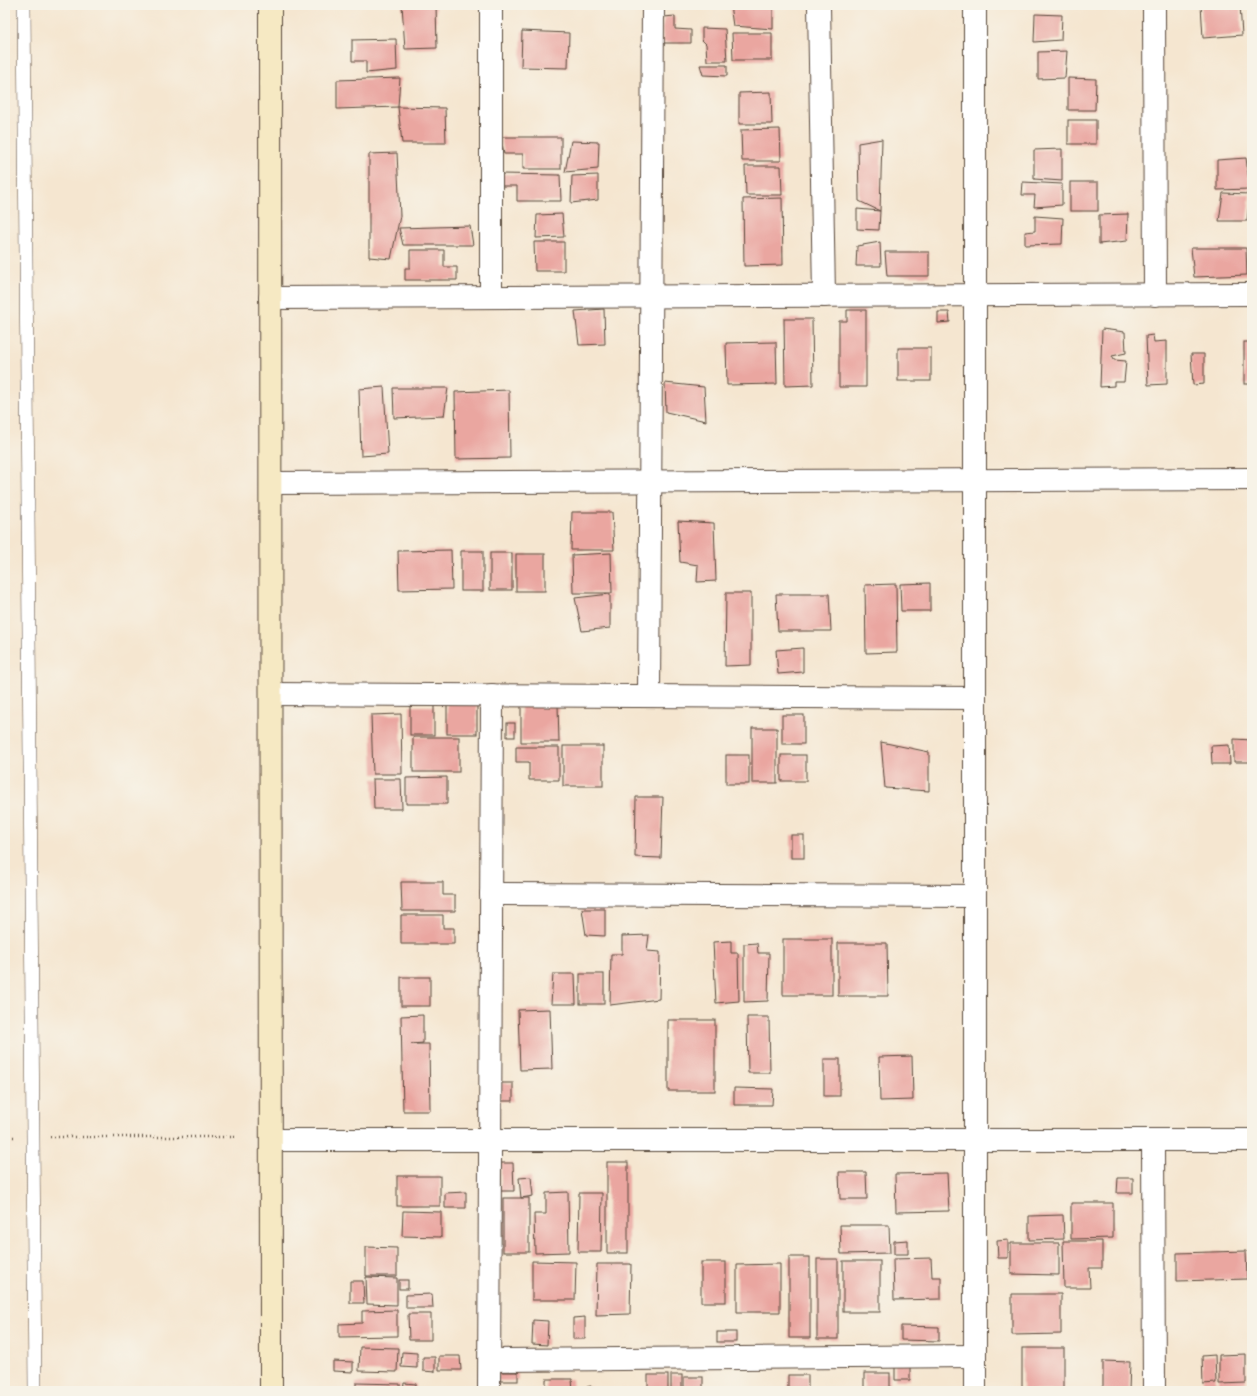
<svg xmlns="http://www.w3.org/2000/svg" width="1257" height="1396" font-family="'Indie Flower',sans-serif">
<rect width="100%" height="100%" fill="#f7f3e8"/>
<filter id="ink" filterUnits="userSpaceOnUse"><feTurbulence type="fractalNoise" baseFrequency=".025" numOctaves="2"/><feDisplacementMap in="SourceGraphic" scale="8" xChannelSelector="R" yChannelSelector="G"/><feConvolveMatrix kernelMatrix="1 2 1 2 8 2 1 2 1" color-interpolation-filters="sRGB"/></filter>
<filter id="wash" filterUnits="userSpaceOnUse"><feTurbulence type="fractalNoise" baseFrequency=".012" numOctaves="4" result="noise"/><feDisplacementMap in="SourceGraphic" scale="16" xChannelSelector="R" yChannelSelector="G"/><feGaussianBlur stdDeviation="0.9" result="paint"/><feColorMatrix in="noise" values="0 0 0 0 0 0 0 0 0 0 0 0 0 0 0 0 0 1.4 0 .05"/><feComposite in="paint" operator="in"/></filter>
<g filter="url(#wash)">
<rect width="100%" height="100%" fill="#f5e6d0"/>
<g id="blocks">
<!-- building -->
<g fill="#eaa6a0">
<path d="M402,5h34l1,43 -32,1z"/>
<path d="M730,5h43v24l-40,-3z"/>
<path d="M1201,5h39l2,30 -39,3z"/>
<path d="M1035,14l27,1 -1,25 -27,2z"/>
<path d="M675,16v13l16,1v13h-28l-1,-14 2,-12z"/>
<path d="M702,28l23,1 2,32h-20l-1,-17 -4,-4z"/>
<path d="M522,31l47,2 -1,35 -47,-1z"/>
<path d="M732,33h40v27h-39z"/>
<path d="M396,39l1,31 -31,3v-12h-14v-21z"/>
<path d="M1067,51l-2,27 -27,1v-27z"/>
<path d="M700,65h27v11l-24,-1z"/>
<path d="M400,78l-2,29 -61,2v-29z"/>
<path d="M1068,78l28,1 -1,31h-27z"/>
<path d="M771,92l1,32h-33v-31z"/>
<path d="M398,107l47,1 1,35h-44z"/>
<rect x="1068" y="120" width="28" height="24"/>
<path d="M780,129l1,32h-39l-1,-31z"/>
<path d="M501,137h60v32h-38v-15h-19z"/>
<path d="M882,139l-2,72 -21,-10 -1,-58z"/>
<path d="M571,141l28,1 -1,27 -33,3z"/>
<path d="M1062,149v32l-28,-2v-29z"/>
<path d="M397,153l3,63 -9,43 -22,-2v-103z"/>
<path d="M1246,158l4,31 -33,1v-30z"/>
<path d="M745,166h36l1,29h-36z"/>
<path d="M500,174l60,1 1,26h-44v-15h-15z"/>
<path d="M598,175v25l-27,3 1,-27z"/>
<path d="M1023,182l39,2v21l-28,2 1,-12h-13z"/>
<rect x="1070" y="182" width="28" height="29"/>
<path d="M1223,193l27,1 -3,27h-28z"/>
<path d="M782,198l1,67 -39,1 -1,-67z"/>
<path d="M857,209l23,2 -1,19 -22,-1z"/>
<path d="M562,214l2,23 -28,1 1,-23z"/>
<path d="M1128,214l-1,27 -28,3v-29z"/>
<path d="M1035,216l28,2 -1,26 -37,1v-13l10,-1z"/>
<path d="M470,226l3,19h-70l-4,-17z"/>
<path d="M534,242h30v29h-29z"/>
<path d="M880,242l1,24h-25l1,-20z"/>
<path d="M1191,248h55l1,27 -53,2z"/>
<path d="M410,250h34v17h13v13h-52v-12h5z"/>
<path d="M885,252h44v24h-42z"/>
<path d="M604,309l1,35 -26,1 -4,-34z"/>
<path d="M847,310h19v77h-27v-66h8z"/>
<path d="M938,312h11l1,10 -12,1z"/>
<path d="M784,319h28l1,66 -28,1z"/>
<path d="M1102,329l23,3 1,21 -14,3 2,4 12,1 -2,21h-10v4l-14,1z"/>
<path d="M1153,335l1,7 13,-1v43l-19,1 -2,-49z"/>
<path d="M776,342l1,42 -50,1 -1,-42z"/>
<rect x="1244" y="342" width="8" height="42"/>
<rect x="898" y="348" width="33" height="33"/>
<path d="M1191,354h13v30l-11,1z"/>
<path d="M665,383l39,4 2,34 -40,-9z"/>
<path d="M384,387l4,67 -27,2 -2,-67z"/>
<path d="M393,388h55l-4,28 -50,2z"/>
<path d="M509,390l1,68 -54,1 -1,-67z"/>
<path d="M572,512h40l2,38h-43z"/>
<path d="M678,521l36,2 2,58 -19,1 1,-17 -18,-3z"/>
<path d="M451,550l1,39 -53,1 -1,-39z"/>
<rect x="461" y="551" width="22" height="40"/>
<rect x="490" y="553" width="22" height="37"/>
<path d="M611,553l1,40h-39l-1,-38z"/>
<rect x="516" y="554" width="29" height="37"/>
<path d="M930,583v28h-29l-1,-27z"/>
<path d="M896,584l1,68 -31,1 -1,-68z"/>
<path d="M726,593h25v72l-26,1z"/>
<path d="M610,594v34l-28,3 -7,-33z"/>
<path d="M776,594h53l2,37h-53z"/>
<path d="M803,648v24l-25,2 -2,-24z"/>
<rect x="447" y="701" width="30" height="33"/>
<path d="M558,705l1,37h-38v-36z"/>
<rect x="410" y="706" width="24" height="29"/>
<path d="M401,714l1,60h-29l-2,-59z"/>
<rect x="782" y="715" width="22" height="29"/>
<rect x="507" y="723" width="8" height="14"/>
<rect x="752" y="728" width="25" height="55"/>
<rect x="413" y="737" width="46" height="35"/>
<path d="M1234,739l18,1v22h-18z"/>
<path d="M881,742l48,10v39l-44,-3z"/>
<path d="M1229,745l1,19h-18l-1,-18z"/>
<rect x="563" y="746" width="40" height="40"/>
<path d="M516,747h43v33h-30v-18h-13z"/>
<rect x="726" y="755" width="23" height="29"/>
<rect x="781" y="755" width="25" height="26"/>
<path d="M447,777v27h-41v-26z"/>
<path d="M373,779h28l1,30h-28z"/>
<path d="M636,797h27l-2,61 -26,-1z"/>
<rect x="791" y="835" width="13" height="23"/>
<path d="M401,882h42v13h12v16h-53z"/>
<path d="M582,909h23v27l-19,-1z"/>
<path d="M401,915h42v13h11v16h-53z"/>
<path d="M649,935l-2,16 13,1 -1,47 -49,6 1,-51h11v-18z"/>
<rect x="783" y="939" width="49" height="56"/>
<path d="M731,941v12h7l1,48 -23,2 -3,-61z"/>
<path d="M757,943l1,10h11l-1,48 -24,1v-58z"/>
<path d="M838,943h49l1,53h-50z"/>
<path d="M553,974h22l1,30h-25z"/>
<rect x="580" y="974" width="24" height="30"/>
<rect x="401" y="977" width="29" height="29"/>
<path d="M550,1009l2,60 -32,1 -2,-60z"/>
<path d="M423,1015v28l-12,1h18l1,67h-27l-2,-95z"/>
<path d="M747,1017h22l1,56h-22z"/>
<rect x="668" y="1020" width="47" height="71"/>
<path d="M912,1056l1,44 -33,1 -1,-44z"/>
<rect x="824" y="1059" width="16" height="37"/>
<rect x="500" y="1083" width="13" height="18"/>
<path d="M734,1088l39,1 -1,16h-38z"/>
<rect x="607" y="1162" width="21" height="91"/>
<path d="M501,1163h12l1,28h-13z"/>
<path d="M839,1172h27l1,27h-27z"/>
<path d="M947,1173l2,38 -53,1 -1,-38z"/>
<rect x="397" y="1176" width="43" height="30"/>
<path d="M531,1177l2,19 -12,2 -2,-20z"/>
<path d="M1118,1178h15v15h-16z"/>
<path d="M466,1192v16h-21v-15z"/>
<path d="M568,1192l1,60 -34,1 -1,-39h12v-21z"/>
<path d="M579,1193h23l-1,59h-23z"/>
<rect x="503" y="1198" width="26" height="54"/>
<path d="M1071,1203h42v35l-42,1z"/>
<path d="M403,1211l38,1v25l-39,-1z"/>
<path d="M1063,1215l1,24 -35,1v-24z"/>
<path d="M840,1225h49l1,28 -49,1z"/>
<path d="M908,1240v14h-14v-13z"/>
<path d="M1008,1240v18h-10l-1,-17z"/>
<path d="M1063,1241h39v27h-13l1,20h-26z"/>
<path d="M1011,1243h48v32l-48,-1z"/>
<path d="M366,1247l31,1v28h-31z"/>
<path d="M1246,1251l1,28 -70,2v-28z"/>
<rect x="789" y="1257" width="21" height="81"/>
<path d="M931,1258l1,19h9v22l-47,1 -1,-41z"/>
<rect x="817" y="1259" width="21" height="80"/>
<path d="M532,1261l44,1 -1,38h-43z"/>
<rect x="843" y="1261" width="37" height="51"/>
<rect x="701" y="1262" width="25" height="40"/>
<path d="M597,1264h34l-1,50 -34,1z"/>
<path d="M780,1264v48h-43v-47z"/>
<path d="M366,1277l31,1v27l-30,-1z"/>
<rect x="399" y="1280" width="9" height="9"/>
<path d="M350,1281h13l1,22h-14z"/>
<path d="M432,1294l1,14h-27v-13z"/>
<path d="M1012,1294h49v40l-49,1z"/>
<path d="M397,1310v26l-58,1v-13l23,-1v-12z"/>
<path d="M408,1314h23v26h-22z"/>
<path d="M585,1317v22h-12v-21z"/>
<path d="M533,1320l15,1 -1,24 -15,-1z"/>
<path d="M901,1326l38,1v14l-38,-1z"/>
<rect x="717" y="1332" width="19" height="10"/>
<path d="M360,1347l38,1 -1,24 -38,-1z"/>
<rect x="1022" y="1348" width="42" height="43"/>
<path d="M402,1352l15,1v15l-16,-1z"/>
<path d="M1246,1354v29l-27,1v-29z"/>
<path d="M1215,1355l1,28 -13,1 -1,-28z"/>
<path d="M439,1356h21l1,14h-22z"/>
<path d="M423,1357h12v15l-12,-1z"/>
<path d="M333,1361l20,1v10l-20,-1z"/>
<path d="M1103,1361l27,1 -1,29h-26z"/>
<path d="M910,1362v18h-15v-17z"/>
<rect x="498" y="1372" width="20" height="9"/>
<rect x="864" y="1373" width="26" height="18"/>
<rect x="648" y="1375" width="20" height="14"/>
<rect x="671" y="1375" width="11" height="14"/>
<rect x="788" y="1375" width="20" height="16"/>
<rect x="684" y="1377" width="19" height="12"/>
<path d="M546,1379h26l1,12h-27z"/>
<path d="M356,1383l44,1v7h-44z"/>
<path d="M404,1383l12,1v7h-13z"/>
<path d="M591,1386v5h-10l-1,-3z"/>
</g>
</g>
</g>
<g filter="url(#ink)">
<use href="#blocks" fill-opacity="0" stroke="#574639" stroke-width="1"/>
<g fill="none" stroke-linecap="round" stroke-linejoin="round">
<defs>
<path id="lane" d="M24,5l11,1386"/>
<g id="street">
<path d="M819,5l5,291"/>
<path d="M975,5v1386"/>
<path d="M1154,5l1,290"/>
<path d="M491,297v-292"/>
<path d="M270,298l982,-4"/>
<path d="M271,483l981,-4"/>
<path d="M271,694l704,4"/>
<path d="M649,696l4,-691"/>
<path d="M491,894l484,2"/>
<path d="M271,1140h981"/>
<path d="M1153,1140l1,251"/>
<path d="M490,1360l485,-4"/>
<path d="M489,1391l3,-696"/>
</g>
<path id="secondary" d="M270,5l1,1386"/>
</defs>
<!-- lane casing -->
<use href="#lane" stroke="#574639" stroke-width="14"/>
<!-- street casing -->
<use href="#street" stroke="#574639" stroke-width="24"/>
<!-- secondary casing -->
<use href="#secondary" stroke="#574639" stroke-width="24"/>
<!-- path -->
<g stroke="#574639" stroke-width="2.5" stroke-dasharray="1 3" stroke-linecap="butt">
<path d="M5,1137h11"/>
<path d="M50,1137h186"/>
</g>
<!-- lane -->
<use href="#lane" stroke="#fff" stroke-width="13"/>
<!-- street -->
<use href="#street" stroke="#fff" stroke-width="22"/>
<!-- secondary -->
<use href="#secondary" stroke="#f6e9c3" stroke-width="22"/>
</g>
</g>
<!-- margin -->
<rect width="1257" height="1396" fill="none" stroke="#f7f3e8" stroke-width="20"/>
</svg>
